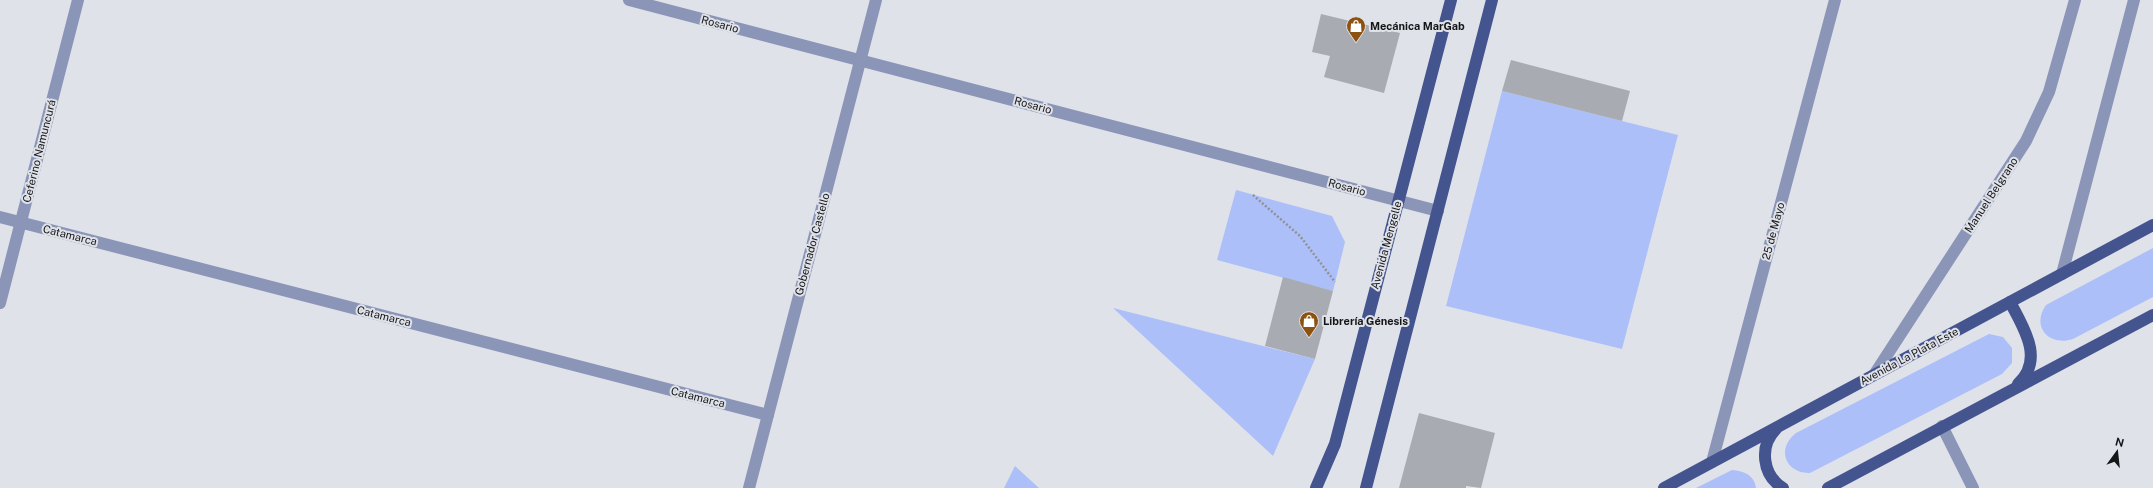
<svg xmlns="http://www.w3.org/2000/svg" width="2153" height="488" font-family="'Public Sans',sans-serif">
<rect width="100%" height="100%" fill="#e0e2e9"/>
<!-- green -->
<g fill="#adbff9">
<path d="M1502,91l176,44 -56,214 -176,-43z"/>
<path d="M1236,190l96,26 13,26 -12,49 -116,-31z"/>
<path d="M2153,248v49l-80,42c-25,8 -42,-13 -27,-34z"/>
<path d="M1113,308l202,51 -42,97z"/>
<path d="M1989,334l14,3 9,11v15l-10,11 -192,99c-25,1 -34,-25 -14,-40z"/>
<path d="M1015,466l24,22h-35z"/>
<path d="M1732,470c12,1 22,5 24,18h-60z"/>
</g>
<!-- building -->
<g fill="#a8abb1">
<path d="M1321,14l79,19 -16,60 -60,-16 6,-21 -18,-4z"/>
<path d="M1511,60l119,31 -8,30 -120,-30z"/>
<path d="M1283,277l50,14 -18,68 -50,-13z"/>
<path d="M1419,413l76,20 -14,55 -15,-2v2h-67z"/>
</g>
<g fill="none" stroke-linecap="round" stroke-linejoin="round">
<!-- path -->
<path stroke="#909196" stroke-width="2.5" stroke-dasharray="2 2" stroke-linecap="butt" d="M1253,195l47,41 35,46"/>
<!-- minor -->
<g stroke="#8a95b7" stroke-width="12">
<path d="M629,0l809,211"/>
<path d="M0,217l768,198"/>
<path d="M2062,274l72,-274"/>
<path d="M0,303l78,-303"/>
<path d="M1874,375l152,-234 23,-49 26,-92"/>
<path d="M1942,426l31,62"/>
<path d="M1712,462l123,-462"/>
<path d="M749,488l127,-488"/>
</g>
<!-- major -->
<g stroke="#44548f" stroke-width="12">
<path d="M2010,302c13,25 35,57 8,82"/>
<path d="M1776,429c-17,17 -14,46 7,59"/>
<path d="M1316,488l19,-44 116,-444"/>
<path d="M1366,488l126,-488"/>
<path d="M1664,488l489,-263"/>
<path d="M1828,488l325,-173"/>
</g>
</g>
<!-- icons -->
<defs>
<symbol id="shop-pin" viewBox="-11 -11 22 30"><path d="M0 17L-7.5 6A9.5 9.5 0 1 1 7.5 6Z" fill="#8d5110" stroke="#e0e2e9"/><path d="M-5-2.5h2.3a2.7 3.5 0 0 1 5.4 0H5L5.5 6h-11ZM-1.5-2.5h3a1.5 2.3 0 0 0-3 0Z" fill="#fff"/></symbol>
</defs>
<g fill-rule="evenodd">
<use href="#shop-pin" x="1345" y="15" width="22" height="30"/>
<use href="#shop-pin" x="1298" y="310" width="22" height="30"/>
</g>
<g text-anchor="middle" stroke-width="4" stroke-linejoin="round" paint-order="stroke">
<!-- street labels -->
<g font-size="11" fill="#151618" stroke="#e0e2e9">
<text transform="translate(720 24) rotate(15)" y="4">Rosario</text>
<text transform="translate(1033 105) rotate(15)" y="4">Rosario</text>
<text transform="translate(39 151) rotate(-76)" y="4">Ceferino Namuncurá</text>
<text transform="translate(1347 187) rotate(15)" y="4">Rosario</text>
<text transform="translate(1991 195) rotate(-57)" y="4">Manuel Belgrano</text>
<text transform="translate(1773 231) rotate(-75)" y="4">25 de Mayo</text>
<text transform="translate(70 235) rotate(14)" y="4">Catamarca</text>
<text transform="translate(812 244) rotate(-75)" y="4">Gobernador Castello</text>
<text transform="translate(1386 245) rotate(-75)" y="4">Avenida Mengelle</text>
<text transform="translate(384 316) rotate(14)" y="4">Catamarca</text>
<text transform="translate(1909 356) rotate(-28)" y="4">Avenida La Plata Este</text>
<text transform="translate(698 397) rotate(14)" y="4">Catamarca</text>
</g>
<!-- poi labels -->
<g font-size="11" font-weight="bold" fill="#151618" stroke="#e0e2e9" text-anchor="start">
<text x="1370" y="30">Mecánica MarGab</text>
<text x="1323" y="325">Librería Génesis</text>
</g>
</g>
<!-- north arrow -->
<g transform="translate(2117 452) rotate(15)" stroke="#e0e2e9" stroke-width="3" paint-order="stroke">
<path d="M0-3L7 15L0 10L-7 15Z" fill="#151618"/>
<text y="-6" font-size="11" font-weight="bold" text-anchor="middle" fill="#151618">N</text>
</g>
</svg>
